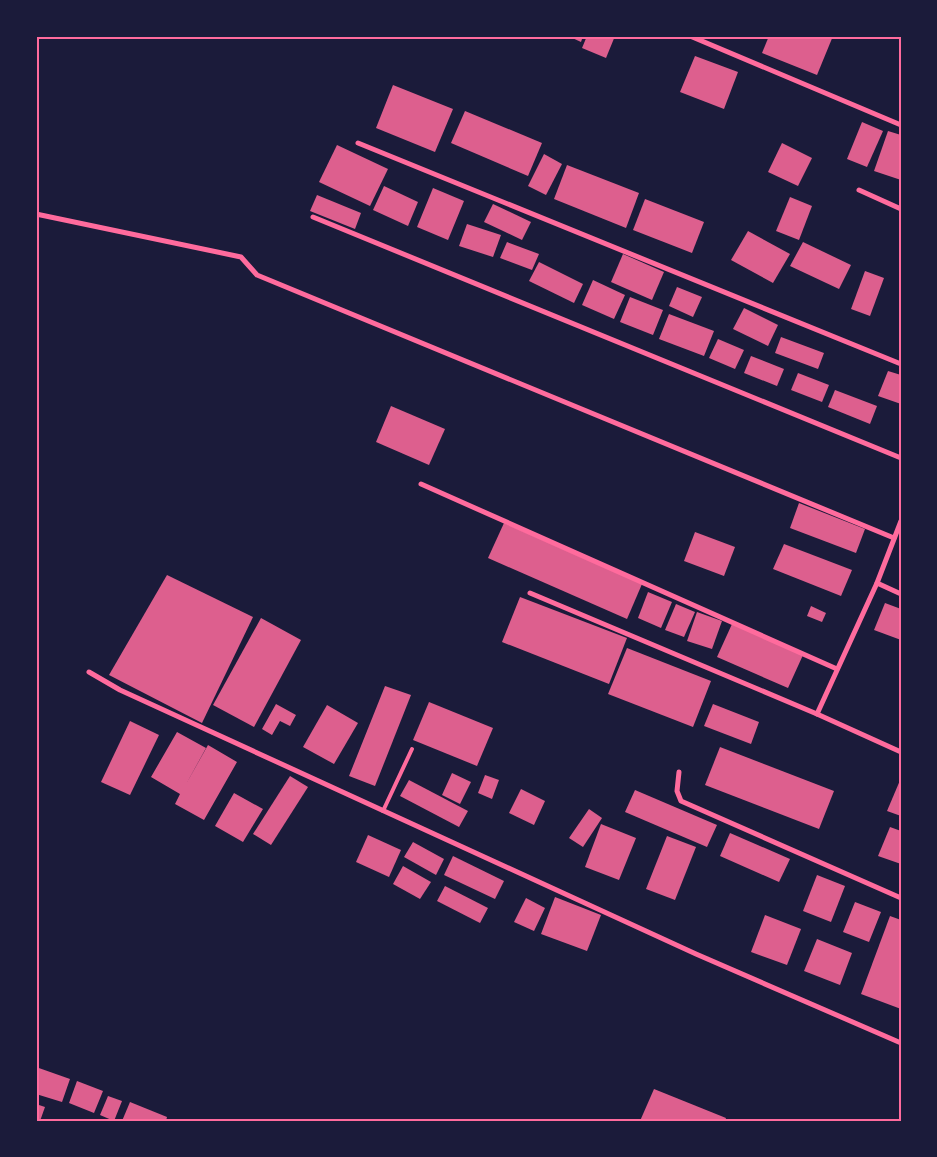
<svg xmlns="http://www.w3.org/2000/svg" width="937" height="1157" font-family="'DejaVu Sans',sans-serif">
<rect width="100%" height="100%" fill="#1b1b3a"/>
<!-- building -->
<g fill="#dd5f8e">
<path d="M568,36h15l-2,6z"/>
<path d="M587,36h28l-9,22 -24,-10z"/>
<path d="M769,36h64l-16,39 -55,-22z"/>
<path d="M695,56l43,16 -14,37 -44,-17z"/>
<path d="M393,85l60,24 -18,43 -59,-24z"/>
<path d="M465,111l77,32 -14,33 -77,-33z"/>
<path d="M862,122l21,9 -16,36 -20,-8z"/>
<path d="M888,131l13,4v45l-27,-9z"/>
<path d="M782,143l30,15 -14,28 -30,-14z"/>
<path d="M337,145l51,24 -18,37 -51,-24z"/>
<path d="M544,154l18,10 -16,31 -18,-9z"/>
<path d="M567,165l72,28 -13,35 -72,-29z"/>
<path d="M384,186l34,16 -10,24 -35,-16z"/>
<path d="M433,188l31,13 -16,39 -31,-13z"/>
<path d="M317,195l44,18 -6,16 -45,-18z"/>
<path d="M790,197l22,9 -13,34 -23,-9z"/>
<path d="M645,199l59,23 -12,31 -59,-23z"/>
<path d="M493,204l38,18 -9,18 -38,-18z"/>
<path d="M467,224l34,11 -8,22 -34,-11z"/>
<path d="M748,231l42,23 -17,29 -42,-23z"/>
<path d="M507,242l32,12 -7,16 -32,-12z"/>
<path d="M803,242l48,23 -12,24 -49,-23z"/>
<path d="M623,254l41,18 -12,28 -41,-18z"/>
<path d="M539,262l44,22 -9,19 -45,-22z"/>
<path d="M865,271l19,7 -14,38 -19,-7z"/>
<path d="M593,280l32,15 -11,24 -32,-14z"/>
<path d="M677,287l25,10 -9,20 -24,-11z"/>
<path d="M630,297l33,13 -10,25 -33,-13z"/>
<path d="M744,308l34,17 -10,21 -35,-17z"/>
<path d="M669,314l45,17 -10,25 -45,-17z"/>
<path d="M781,337l43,16 -6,16 -43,-16z"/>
<path d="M718,339l26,11 -9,19 -26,-11z"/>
<path d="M751,356l33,13 -7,17 -33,-13z"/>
<path d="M888,371l13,4v29l-23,-8z"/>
<path d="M798,373l31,12 -7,17 -31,-12z"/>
<path d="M835,390l42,16 -7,18 -42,-17z"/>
<path d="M391,406l54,23 -16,36 -53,-23z"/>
<path d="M799,503l66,26 -9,24 -66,-25z"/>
<path d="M504,523l138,61 -15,35 -139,-61z"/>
<path d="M695,532l40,15 -11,29 -40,-15z"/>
<path d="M784,544l68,26 -11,26 -68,-27z"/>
<path d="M167,575l86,42 -51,106 -93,-48z"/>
<path d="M648,592l24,10 -11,26 -23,-10z"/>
<path d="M520,597l107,41 -18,46 -107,-42z"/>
<path d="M885,603l16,6v31l-27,-10z"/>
<path d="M676,604l19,8 -11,25 -19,-7z"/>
<path d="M811,606l15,7 -4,9 -15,-6z"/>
<path d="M697,612l25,9 -10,28 -25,-8z"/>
<path d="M261,618l40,22 -47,87 -41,-22z"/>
<path d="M732,624l71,31 -15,33 -71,-31z"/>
<path d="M627,648l84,33 -18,46 -85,-33z"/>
<path d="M385,686l26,9 -36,91 -26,-10z"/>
<path d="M429,702l64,26 -16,38 -64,-26z"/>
<path d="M276,704l20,11 -6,11 -10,-5 -8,14 -10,-6z"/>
<path d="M713,704l46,18 -8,22 -47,-18z"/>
<path d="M327,705l31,18 -24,41 -31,-17z"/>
<path d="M130,721l29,14 -29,60 -29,-13z"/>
<path d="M177,732l29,16 -21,38 23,-41 29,17 -33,58 -29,-16 5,-10 -29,-17z"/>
<path d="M720,747l114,44 -15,38 -114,-44z"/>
<path d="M452,773l19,9 -11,22 -18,-9z"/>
<path d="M485,775l14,5 -7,19 -14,-6z"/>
<path d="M290,776l18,11 -37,58 -18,-11z"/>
<path d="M901,778v38l-14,-5z"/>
<path d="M409,780l59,31 -9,16 -59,-31z"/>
<path d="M521,789l24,12 -11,24 -25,-12z"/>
<path d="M635,790l82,35 -10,22 -82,-35z"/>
<path d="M234,793l29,16 -20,33 -28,-16z"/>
<path d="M589,809l13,9 -19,29 -14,-9z"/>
<path d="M601,824l35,14 -17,42 -34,-13z"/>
<path d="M890,827l11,4v33l-23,-8z"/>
<path d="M730,833l60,26 -11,23 -59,-26z"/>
<path d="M368,835l33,15 -12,27 -33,-15z"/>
<path d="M667,836l29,11 -21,53 -29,-11z"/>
<path d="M413,842l31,17 -8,16 -32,-18z"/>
<path d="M453,856l51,25 -9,18 -51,-24z"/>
<path d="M403,866l28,16 -11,17 -27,-15z"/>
<path d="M817,875l28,11 -14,36 -28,-11z"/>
<path d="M445,886l43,22 -8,15 -43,-22z"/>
<path d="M555,897l46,18 -14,36 -46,-17z"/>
<path d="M526,898l19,10 -11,23 -20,-9z"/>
<path d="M855,902l26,10 -12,30 -26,-10z"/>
<path d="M765,915l36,14 -14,36 -36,-13z"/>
<path d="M890,916l11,4v89l-40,-15z"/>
<path d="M817,939l35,14 -12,32 -36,-14z"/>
<path d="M36,1067l34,12 -8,23 -26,-8z"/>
<path d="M77,1081l26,10 -9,22 -25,-10z"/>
<path d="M654,1089l72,29 -1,3h-85z"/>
<path d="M108,1096l14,5 -8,20 -14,-6z"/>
<path d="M130,1102l37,15 -1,4h-44z"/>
<path d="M36,1104l9,3 -5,14h-4z"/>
</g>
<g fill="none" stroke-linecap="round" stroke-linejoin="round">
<!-- service -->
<path stroke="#ff6b9d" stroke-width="4" d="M383,811l29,-62"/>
<!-- minor -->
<g stroke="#ff6b9d" stroke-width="5">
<path d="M690,36l211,89"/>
<path d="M358,143l543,221"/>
<path d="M859,190l42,19"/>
<path d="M36,214l205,43 16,18 637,263"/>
<path d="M313,217l588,241"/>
<path d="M421,484l416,185"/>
<path d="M877,583l24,11"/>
<path d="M530,593l287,121 84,38"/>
<path d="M89,672l31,18 576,264 205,89"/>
<path d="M817,714l60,-131 24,-62"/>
<path d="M679,772l-2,19 4,10 220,97"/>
</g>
</g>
<!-- border -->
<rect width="937" height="1157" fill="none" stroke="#1b1b3a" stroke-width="75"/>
<rect x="38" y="38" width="862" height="1082" fill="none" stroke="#ff6b9d" stroke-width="2"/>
</svg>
